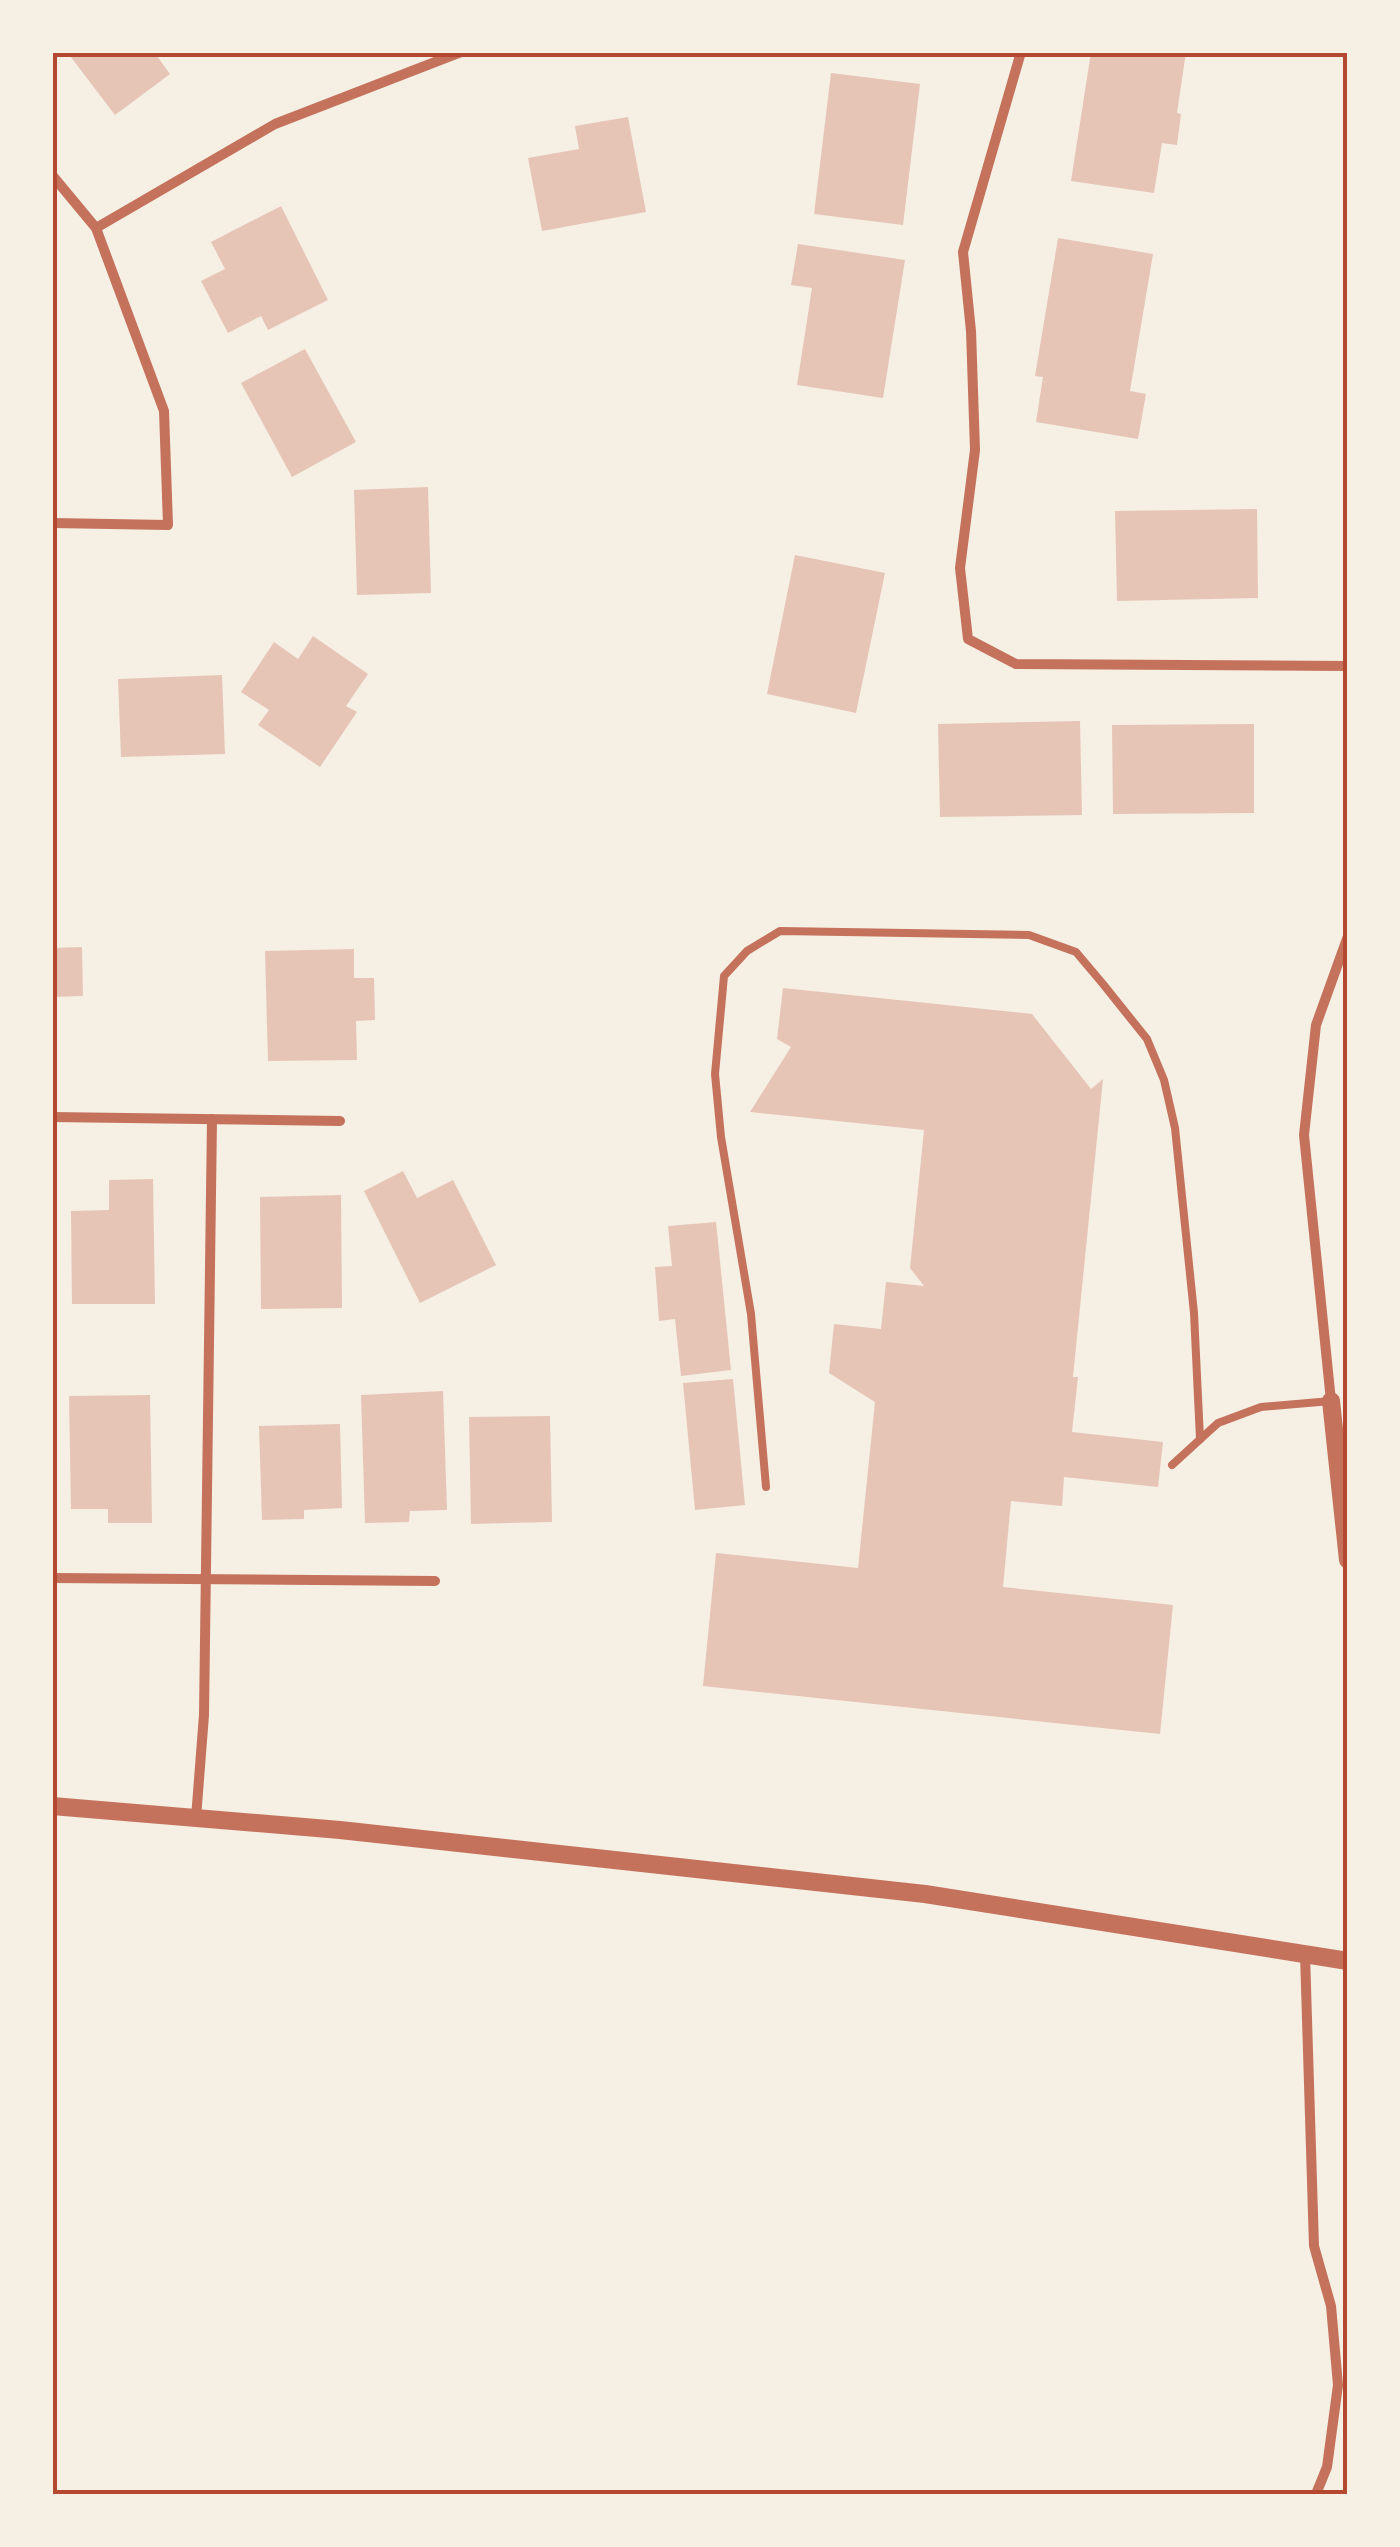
<svg xmlns="http://www.w3.org/2000/svg" width="1400" height="2547" font-family="'Open Sans',sans-serif">
<rect width="100%" height="100%" fill="#f6efe4"/>
<!-- building -->
<g fill="#e6c5b7">
<path d="M67,52h87l16,22 -55,41z"/>
<path d="M1091,52h95l-9,61 4,1 -4,31 -15,-2 -8,50 -83,-12z"/>
<path d="M831,73l89,11 -17,141 -89,-11z"/>
<path d="M628,117l18,95 -104,19 -14,-73 51,-9 -4,-23z"/>
<path d="M281,206l47,94 -60,30 -7,-14 -33,17 -27,-52 24,-12 -14,-27z"/>
<path d="M1058,238l95,16 -23,137 16,3 -8,45 -102,-17 7,-45 -8,-1z"/>
<path d="M798,244l107,16 -22,138 -86,-13 15,-97 -21,-3z"/>
<path d="M305,349l51,93 -64,35 -51,-94z"/>
<path d="M428,487l3,106 -74,2 -3,-105z"/>
<path d="M1257,509l1,89 -141,3 -2,-90z"/>
<path d="M795,555l90,18 -29,140 -89,-19z"/>
<path d="M313,636l55,38 -22,32 11,6 -37,55 -62,-42 11,-15 -28,-18 33,-50 24,17z"/>
<path d="M222,675l3,79 -104,3 -3,-78z"/>
<path d="M1080,721l2,94 -142,2 -2,-93z"/>
<path d="M1254,724v89l-141,1 -1,-89z"/>
<path d="M82,947l1,49 -31,1v-49z"/>
<path d="M354,949v29h20l1,42 -19,1 1,39 -89,1 -3,-110z"/>
<path d="M783,988l249,26 59,75 12,-10 -30,298h5l-6,55 91,10 -5,45 -94,-10 -2,29 -51,-5 -8,86 170,18 -13,129 -457,-48 13,-133 142,15 17,-166 -46,-29 5,-49 47,5 5,-47 38,4 -14,-18 14,-138 -174,-18 41,-65 -14,-8z"/>
<path d="M403,1171l14,27 36,-18 43,85 -76,38 -56,-112z"/>
<path d="M153,1179l2,125h-83l-1,-93 38,-1v-30z"/>
<path d="M341,1195l1,113 -81,1 -1,-112z"/>
<path d="M716,1222l15,148 -50,6 -6,-57 -16,2 -4,-54 17,-1 -4,-40z"/>
<path d="M733,1379l12,126 -50,5 -12,-127z"/>
<path d="M443,1391l4,119 -37,1 -1,11 -44,1 -4,-128z"/>
<path d="M150,1395l2,128h-44v-14h-37l-2,-113z"/>
<path d="M550,1416l2,106 -81,2 -2,-107z"/>
<path d="M340,1424l2,84 -38,2v9l-42,1 -3,-94z"/>
</g>
<g fill="none" stroke-linecap="round" stroke-linejoin="round">
<!-- service -->
<g stroke="#c5725c" stroke-width="8">
<path d="M1172,1465l46,-42 43,-16 70,-6"/>
<path d="M766,1487l-15,-173 -30,-177 -6,-63 9,-98 23,-25 33,-20 249,4 47,17 27,32 44,55 17,41 11,48 19,185 6,126"/>
</g>
<!-- minor -->
<g stroke="#c5725c" stroke-width="10">
<path d="M1021,52l-58,200 8,79 4,119 -15,118 8,71 48,25 332,2"/>
<path d="M52,175l44,53 68,183 4,114 -116,-2"/>
<path d="M96,228l179,-104 186,-72"/>
<path d="M52,1117l288,4"/>
<path d="M1331,1401l-27,-266 12,-110 32,-89"/>
<path d="M52,1578l383,3"/>
<path d="M196,1818l8,-103 8,-596"/>
<path d="M1305,1954l9,292 17,60 7,79 -11,82 -11,27"/>
</g>
<!-- tertiary -->
<g stroke="#c5725c" stroke-width="18">
<path d="M1331,1401l17,159"/>
<path d="M52,1806l288,24 585,64 423,67"/>
</g>
</g>
<!-- border -->
<rect width="1400" height="2547" fill="none" stroke="#f6efe4" stroke-width="110"/>
<rect x="55" y="55" width="1290" height="2437" fill="none" stroke="#b5482f" stroke-width="4"/>
</svg>
